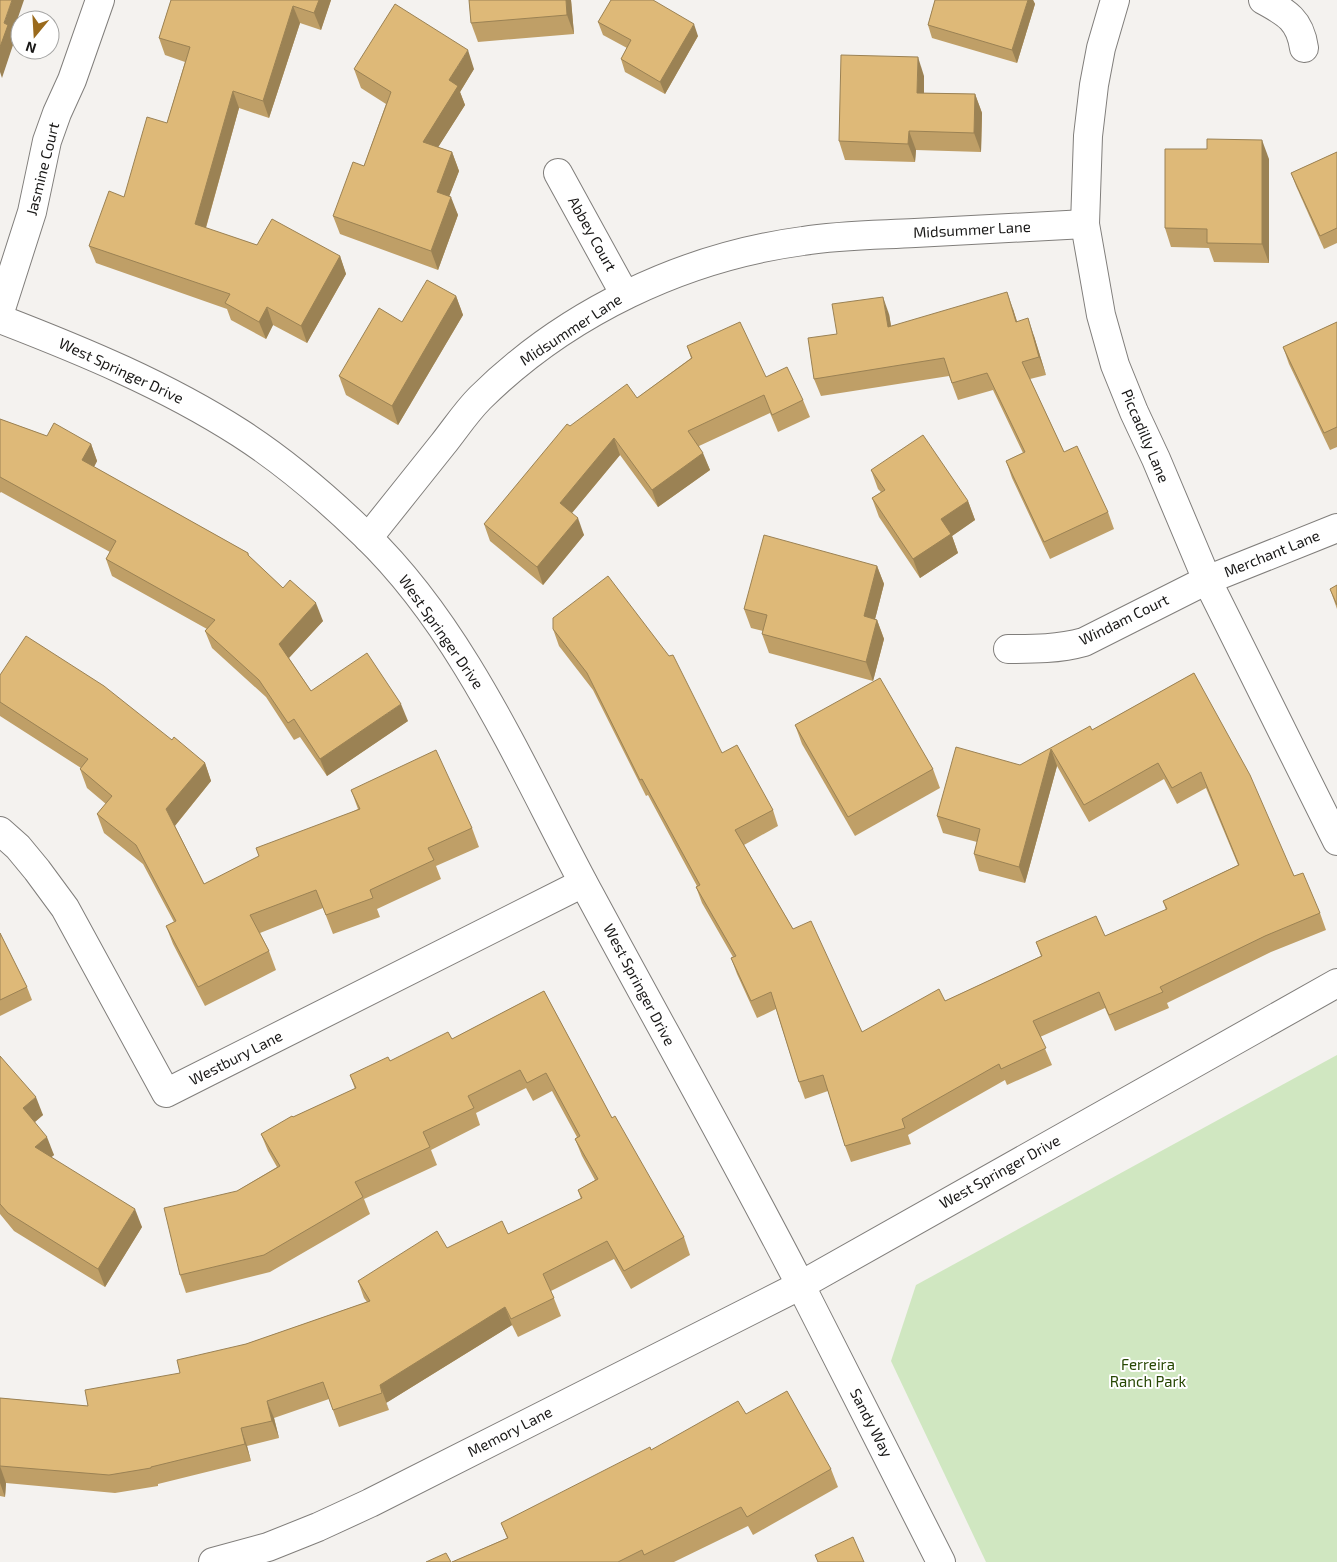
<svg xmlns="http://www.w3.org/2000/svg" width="1337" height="1562" font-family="'Exo 2',sans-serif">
<rect width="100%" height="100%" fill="#f4f2ef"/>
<!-- green -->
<path fill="#d0e7c1" d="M1337,1055v507h-351l-95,-201 25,-76z"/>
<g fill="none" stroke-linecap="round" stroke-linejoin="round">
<defs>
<g id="minor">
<path d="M1115,0l-14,48 -7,37 -6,51 -3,88 16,91 14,50 19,47 22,47 51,121 130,261"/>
<path d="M1263,0c24,13 37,20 41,48"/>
<path d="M558,173l67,122"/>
<path d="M0,312l32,-100 15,-71 10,-28 15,-33 28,-80"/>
<path d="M0,319c83,32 165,66 240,114 45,29 87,65 125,102 101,97 160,241 226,362 70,130 143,259 211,391 47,91 92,183 139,274"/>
<path d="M368,538c25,-31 50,-63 75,-94 12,-15 23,-32 37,-46 86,-85 203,-141 323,-157 37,-6 74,-6 112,-8 56,-3 113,-6 170,-9"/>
<path d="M1008,649c26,0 51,0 76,-7l123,-62 130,-52"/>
<path d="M0,831l18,16 19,23 28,38 101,185 417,-210"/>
<path d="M213,1562l55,-15 50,-20 52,-24 431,-218 536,-302"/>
</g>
</defs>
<!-- minor casing -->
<use href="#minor" stroke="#807e7b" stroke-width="30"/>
<!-- minor -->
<use href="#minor" stroke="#fff" stroke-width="28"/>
</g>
<!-- wall -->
<g fill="#bf9f67">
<path d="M171,0h160l-10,30 -21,-7 -31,95 -30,-10 -33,120 51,17 83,11 6,18 -39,69 -34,-18 -7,14 -35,-19 -4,-11 -131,-46 -7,-17 35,-49 43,-74 18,-61 -20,-7 -6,-17z"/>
<path d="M469,0h102l3,34 -96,8 -7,-19z"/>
<path d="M935,0h98l2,4 -18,59 -85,-25 -4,-13z"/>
<path d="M598,22l100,14 -33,58 -40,-22 -4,-13 6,-11 -24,-13z"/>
<path d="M354,69h120l-14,23 5,13 -27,42 14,5 7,19 -10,25 9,19 -20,55 -98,-36 -7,-18 31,-50 22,-62 -25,-16z"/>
<path d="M924,76v17l51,1 7,19 -1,39 -65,-2 -1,12 -70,-2 -6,-19z"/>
<path d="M1337,152v91l-13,6 -28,-63 -5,-13z"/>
<path d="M1269,159v104l-55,-1 -5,-14 -38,-1 -6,-19z"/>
<path d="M456,296l7,19 -65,110 -52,-30 -7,-19 63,-54z"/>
<path d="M1013,309l4,12 17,15 12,39 -16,4 34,73 44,60 6,17 -64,30 -38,-81 -6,-17 17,-8 -30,-63 -35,10 -9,-24 -128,20 -7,-17 23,-45 52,-20 2,12z"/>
<path d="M1337,322v125l-7,3 -41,-86 -6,-17z"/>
<path d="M687,346l79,31 37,23 7,17 -32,15 -8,-19 -71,33 11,24 -52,37 -38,-52 -48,58 12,22 -41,50 -53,-44 -6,-17 86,-98 67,-28 54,-40z"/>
<path d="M0,419l47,17 44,8 6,17 -3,6 154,86 1,3 34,32 40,33 -34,37 22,33 97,30 -81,55 -27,-39 -6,3 -28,-43 -54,-49 -7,-17 2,-2 -95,-53 -6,-17 4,-7 -109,-60 -1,1z"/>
<path d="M871,470l97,31 7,19 -23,16 6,17 -38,25 -41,-61 -7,-19 9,-6 -3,-3z"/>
<path d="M877,566l7,18 -9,35 2,1 7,19 -11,42 -104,-28 -7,-19 1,-3 -12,-3 -7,-19z"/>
<path d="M1337,585v24l-7,-20z"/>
<path d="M553,629l169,124 51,57 5,16 -34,19 49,84 69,103 83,-31 96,-45 -5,-14 69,-6 61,-26 -3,-9 75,-36 -32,-77 -29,16 -13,-25 -75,43 -32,-56 -32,117 -46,-12 -5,-17 3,-12 -34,-9 -6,-17 83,-51 72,-35 102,-57 100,203 26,37 6,17 -55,22 -104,51 2,5 -54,23 -10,-23 -65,29 12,28 -45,20 -2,-5 -97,55 3,9 -60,18 -6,-16 -17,-55 -23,8 -6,-17 -23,-73 -19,9 -20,-44 -6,-16 2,-1 -31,-54 -6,-16 1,-1 -49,-91 -2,1 -53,-106 -34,-44z"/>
<path d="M0,675l172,65 33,23 6,18 -36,45 29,58 154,-75 -7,-19 121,38 7,19 -43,19 5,13 -64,30 3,8 -47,17 -10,-26 -63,25 9,18 7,19 -71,36 -32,-62 -7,-18 8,-4 -31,-58 -39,-31 -7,-19 9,-10 -19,-16 -7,-19 1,-1 -81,-52z"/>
<path d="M795,725l138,44 7,19 -85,48 -53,-92z"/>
<path d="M0,933l27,54 5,13 -32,16z"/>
<path d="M544,991l68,127 72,119 6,18 -59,34 -17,-30 -63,32 10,25 -43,21 -6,-12 -126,78 3,7 -50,17 -10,-28 -55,19 5,20 -32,8 4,15 -93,23v2l-43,7 -109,-10 -1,14 -5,-1v-98l88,8 92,-33 66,-29 121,-42 -3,-4 -6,-17 89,-33 61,-14 73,-35 -3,-9 17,-10 -13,-24 -7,-17 2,-2 -25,-46 -19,10 -7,-13 -50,25 4,12 -49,25 6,15 -73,34 6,15 -100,58 -84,21 -6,-18 57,-84 40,-24 -9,-16 -7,-17 32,-17 62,-28 -5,-14 102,-36z"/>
<path d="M0,1056l43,59 -8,7 19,33 -3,2 91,70 -37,60 -91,-56 -14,-17z"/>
<path d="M746,1414l85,55 7,18 -85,48 -5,-9 -74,36h-222l55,-24 -6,-15 150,-73z"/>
</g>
<!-- shaded-wall -->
<g fill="#9b8254">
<path d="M12,0h12l-12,35 2,7 -12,36 -2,-6v-25l4,-24z"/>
<path d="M319,0h12l-10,30 -7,-17z"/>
<path d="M566,0h5l3,34 -7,-19z"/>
<path d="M1028,0h5l2,4 -18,59 -5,-13z"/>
<path d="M293,6l7,17 -31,95 -6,-17z"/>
<path d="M694,24l4,12 -33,58 -5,-12z"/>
<path d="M468,50l6,19 -14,23 5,13 -35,55 -7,-18 26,-62z"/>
<path d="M918,57l6,19v36l-7,-19z"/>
<path d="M233,91l6,17 -37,133 -7,-17z"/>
<path d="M975,94l7,19 -1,39 -7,-19z"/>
<path d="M909,131l7,19 -1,12 -7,-18z"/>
<path d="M1262,140l7,19v104l-7,-19z"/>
<path d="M452,152l7,19 -15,39 -7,-18z"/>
<path d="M451,197l7,18 -20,55 -7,-19z"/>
<path d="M340,256l6,18 -39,69 -6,-17z"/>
<path d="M1007,292l6,17 9,30 -6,-17z"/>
<path d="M456,296l7,19 -65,110 -6,-19z"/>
<path d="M883,297l6,17 5,30 -6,-17z"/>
<path d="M267,307l6,18 -7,14 -7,-17z"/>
<path d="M1028,318l6,18 12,39 -7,-18z"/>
<path d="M614,438l6,17 -54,65 -6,-17z"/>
<path d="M91,444l6,17 -9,17 -6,-18z"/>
<path d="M703,453l7,17 -52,37 -6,-17z"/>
<path d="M968,501l7,19 -23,16 6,17 -38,25 -7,-19 28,-40z"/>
<path d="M578,518l6,17 -41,50 -6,-18z"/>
<path d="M877,566l7,18 -13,51 -7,-19z"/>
<path d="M316,603l7,18 -37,40 -7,-17z"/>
<path d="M877,620l7,19 -11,42 -7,-19z"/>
<path d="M401,704l7,17 -81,55 -7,-17z"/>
<path d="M1051,749l6,17 -32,117 -6,-16z"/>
<path d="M205,763l6,18 -38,47 -7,-19z"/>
<path d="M36,1097l7,18 -13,11 -7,-18z"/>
<path d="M47,1137l7,18 -12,10 -7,-18z"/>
<path d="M135,1209l7,18 -37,60 -7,-18z"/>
<path d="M505,1307l7,18 -126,78 3,7 -9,-25z"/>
<path d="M267,1401l7,17 5,20 -7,-17z"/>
<path d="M241,1428l6,18 4,15 -6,-17z"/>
<path d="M0,1466l6,17 -1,14 -5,-14z"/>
</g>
<!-- building -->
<g fill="#deb978" stroke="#9b8254">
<path d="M0,0h12l-8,23 4,2 -8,22z"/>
<path d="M171,0h148l-5,13 -21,-7 -30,95 -30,-10 -38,133 62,21 15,-26 68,37 -39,70 -34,-19 -8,15 -34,-19 5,-9 -141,-48 20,-55 15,6 23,-80 20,6 23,-76 -31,-9z"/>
<path d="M469,0h97l1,15 -96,8z"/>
<path d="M611,0h42l41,24 -34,58 -39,-23 10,-19 -33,-18z"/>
<path d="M935,0h93l-16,50 -84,-25z"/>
<path d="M395,4l73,46 -19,30 9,6 -35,56 29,10 -15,40 14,5 -20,54 -98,-35 20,-54 11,4 27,-74 -37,-23z"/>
<path d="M841,55l77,2 -1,36 58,1 -1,39 -65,-2 -1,13 -69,-3z"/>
<path d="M1207,139l55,1v104l-55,-1v-14l-42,-1v-79h42z"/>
<path d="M1337,152v76l-17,8 -29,-63z"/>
<path d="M427,280l29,16 -64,110 -53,-30 40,-68 23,14z"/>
<path d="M1007,292l9,30 12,-4 11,39 -17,5 42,90 13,-6 31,66 -64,30 -38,-81 19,-9 -38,-79 -35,10 -8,-25 -130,21 -6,-41 29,-4 -5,-30 51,-7 5,30z"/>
<path d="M740,322l26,55 21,-10 16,33 -31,15 -8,-20 -76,36 15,22 -51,37 -38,-52 -54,65 18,15 -41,49 -53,-43 83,-100 3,2 57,-42 10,14 55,-40 -5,-12z"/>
<path d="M1337,322v105l-13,6 -41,-86z"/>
<path d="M0,419l47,17 7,-13 37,21 -9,16 166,93v2l35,33 7,-8 26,23 -37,41 32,47 56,-38 34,51 -81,55 -26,-40 -6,4 -29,-43 -54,-49 10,-11 -109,-61 10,-18 -116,-64z"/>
<path d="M923,435l45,66 -27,18 10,15 -38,25 -41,-61 13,-8 -14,-20z"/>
<path d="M764,535l113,31 -13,50 13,4 -11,42 -104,-28 5,-19 -23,-6z"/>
<path d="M608,576l61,80 4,-1 49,98 15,-8 36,65 -38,20 58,99 18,-8 51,111 77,-43 6,12 97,-45 -6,-14 60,-26 9,20 62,-27 -4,-8 76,-36 -38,-93 -29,16 -14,-25 -74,42 -33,-56 -32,118 -45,-13 6,-25 -43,-13 19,-69 64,18 70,-39 2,4 102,-57 56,102 44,101 9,-3 17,40 -55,23 -105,51 3,5 -54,23 -10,-23 -66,29 13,27 -45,21 -2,-5 -97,55 3,9 -60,18 -22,-71 -24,7 -28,-90 -20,9 -20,-43 5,-2 -40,-69 4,-2 -58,-106 -2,1 -53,-107 -34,-44v-11z"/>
<path d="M1337,585v20l-7,-16z"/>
<path d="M26,636l78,50 68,54 2,-3 31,26 -39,46 38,75 55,-28 -3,-8 104,-39 -9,-19 85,-40 36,78 -44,20 6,12 -64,30 3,8 -47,17 -10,-25 -66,25 19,36 -71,36 -32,-61 10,-5 -40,-76 -39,-31 15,-18 -32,-27 8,-10 -88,-57v-27z"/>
<path d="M880,678l53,91 -85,48 -53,-92z"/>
<path d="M0,933l27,54 -27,13z"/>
<path d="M544,991l68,127 3,-2 69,121 -60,34 -17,-30 -64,33 11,24 -43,21 -6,-12 -125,78 2,8 -49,17 -10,-28 -56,19 5,20 -31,7 4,16 -94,23v1l-42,7 -109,-9v-68l88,8 -3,-16 95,-17 -3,-13 69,-16 124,-43 -12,-20 79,-50 10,17 55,-27 6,13 74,-36 -4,-8 20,-11 -23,-40 5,-3 -34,-63 -19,10 -7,-13 -52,26 6,12 -51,24 7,15 -75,35 8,15 -99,58 -84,20 -16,-67 73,-17 43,-25 -19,-32 31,-18 1,1 63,-29 -6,-13 38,-18 2,4 58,-29 4,7z"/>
<path d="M0,1056l36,41 -13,11 24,29 -12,10 100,62 -37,60 -90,-56 -8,-9z"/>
<path d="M787,1391l44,78 -84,48 -6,-10 -97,48 -2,-5 -24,12h-166l56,-24 -7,-15 149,-76 1,3 87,-49 8,13z"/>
<path d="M853,1537l11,25h-46l-3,-7z"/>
<path d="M446,1553l5,9h-25z"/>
</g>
<g text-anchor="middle" stroke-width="4" stroke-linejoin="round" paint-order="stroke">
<!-- street labels -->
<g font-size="15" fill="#191817" stroke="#fff">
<text transform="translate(43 169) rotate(-76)" y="5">Jasmine Court</text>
<text transform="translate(972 230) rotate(-3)" y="5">Midsummer Lane</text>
<text transform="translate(592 234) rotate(61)" y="5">Abbey Court</text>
<text transform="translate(571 330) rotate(-33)" y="5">Midsummer Lane</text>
<text transform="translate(121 371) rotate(25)" y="5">West Springer Drive</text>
<text transform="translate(1145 436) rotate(67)" y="5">Piccadilly Lane</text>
<text transform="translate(1272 554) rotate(-22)" y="5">Merchant Lane</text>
<text transform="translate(1124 620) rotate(-26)" y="5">Windam Court</text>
<text transform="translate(441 632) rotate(55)" y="5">West Springer Drive</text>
<text transform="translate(639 985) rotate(62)" y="5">West Springer Drive</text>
<text transform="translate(236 1058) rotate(-27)" y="5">Westbury Lane</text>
<text transform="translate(1000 1172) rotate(-29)" y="5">West Springer Drive</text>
<text transform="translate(871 1423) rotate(63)" y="5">Sandy Way</text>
<text transform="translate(510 1432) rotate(-27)" y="5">Memory Lane</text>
</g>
<!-- park labels -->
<g font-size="15" fill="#274703" stroke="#fff">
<text x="1148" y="1370">Ferreira<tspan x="1148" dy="17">Ranch Park</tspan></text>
</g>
</g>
<!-- north arrow -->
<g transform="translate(35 35) rotate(198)"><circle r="24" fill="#ffffff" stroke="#a3a3a2"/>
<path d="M0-4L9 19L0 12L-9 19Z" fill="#9a6a1c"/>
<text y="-8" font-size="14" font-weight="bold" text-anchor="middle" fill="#191817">N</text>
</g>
</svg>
